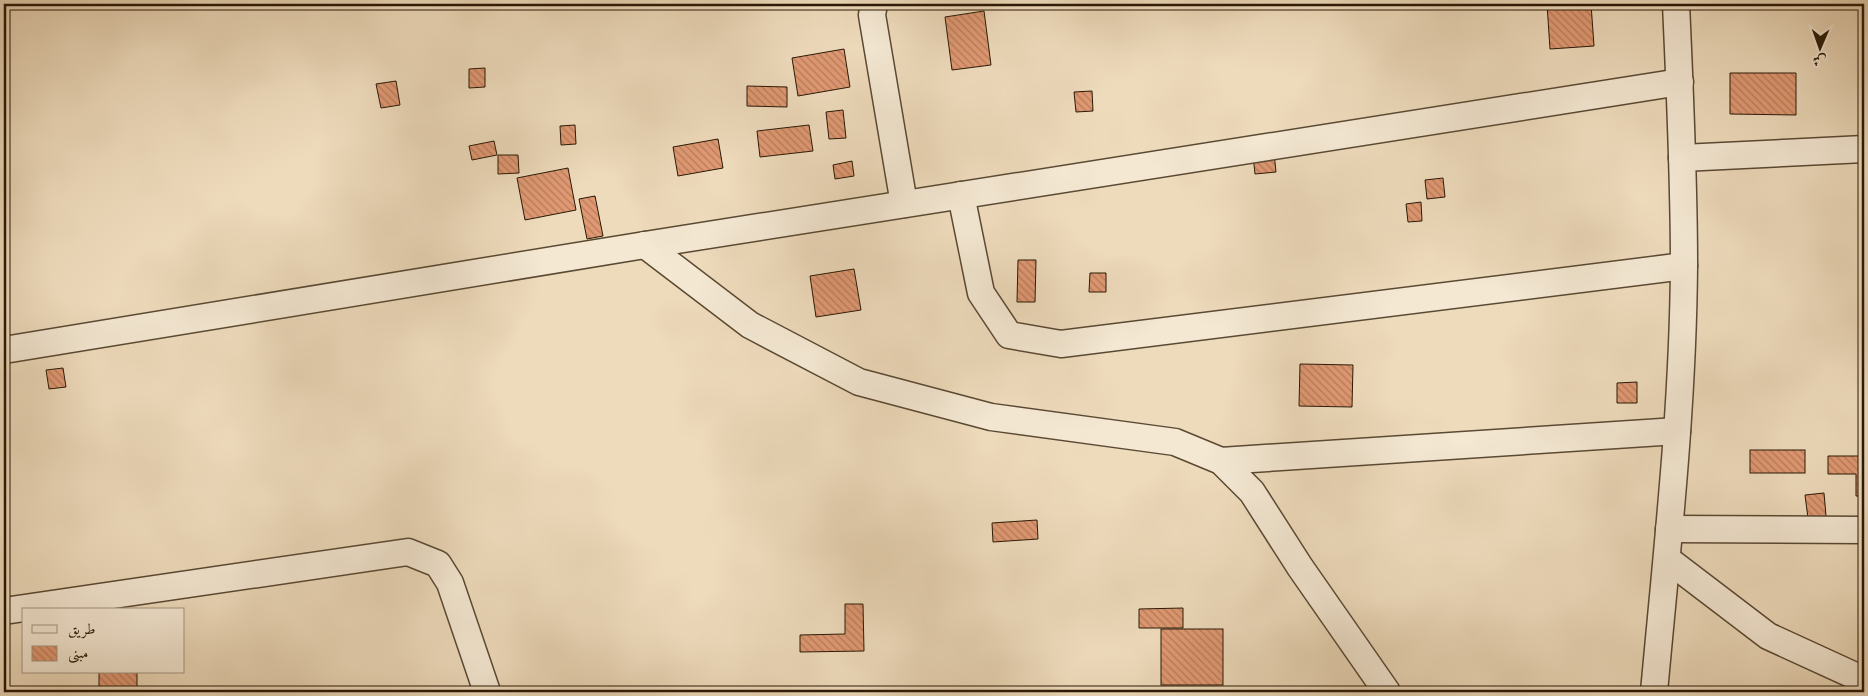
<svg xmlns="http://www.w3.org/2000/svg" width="1868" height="696" font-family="Cardo,Amiri,serif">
<defs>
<pattern id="building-back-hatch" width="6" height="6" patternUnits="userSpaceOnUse" patternTransform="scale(1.25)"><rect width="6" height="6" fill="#e19973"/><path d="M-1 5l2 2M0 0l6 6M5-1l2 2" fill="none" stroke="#b67c5c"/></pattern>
</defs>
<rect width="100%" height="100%" fill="#eedbbc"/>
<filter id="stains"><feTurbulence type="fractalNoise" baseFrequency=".004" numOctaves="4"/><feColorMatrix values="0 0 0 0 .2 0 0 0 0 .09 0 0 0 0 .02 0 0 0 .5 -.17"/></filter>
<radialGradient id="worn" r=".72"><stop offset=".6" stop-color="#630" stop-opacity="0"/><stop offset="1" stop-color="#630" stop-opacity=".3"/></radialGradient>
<!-- building -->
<g fill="url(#building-back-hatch)" stroke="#281805">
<path d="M1529,4h14l-1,5h-13z"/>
<path d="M1547,4h44l3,42 -44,3z"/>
<path d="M984,11l7,54 -39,5 -7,-53z"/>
<path d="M844,49l6,38 -52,9 -6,-38z"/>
<path d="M485,68v19l-16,1v-19z"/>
<path d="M1730,73h66v42l-66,-1z"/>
<path d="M396,81l4,24 -19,3 -5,-24z"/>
<path d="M747,86l40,1v20l-40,-1z"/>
<path d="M1092,91l1,20 -17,1 -2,-20z"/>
<path d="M843,110l3,28 -17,1 -3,-27z"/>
<path d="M575,125l1,19 -15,1 -1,-19z"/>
<path d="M809,125l4,26 -53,6 -3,-26z"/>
<path d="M718,139l5,29 -45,8 -5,-29z"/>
<path d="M494,141l3,14 -25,5 -3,-14z"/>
<path d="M1274,153l2,19 -21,2 -2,-19z"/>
<path d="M498,155h20l1,18 -21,1z"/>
<path d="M852,161l2,15 -19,3 -2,-14z"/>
<path d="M568,168l8,42 -51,10 -8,-42z"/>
<path d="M1443,178l2,19 -18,2 -2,-19z"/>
<path d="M595,196l8,40 -16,3 -8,-40z"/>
<path d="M1421,202l1,19 -14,1 -2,-18z"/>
<path d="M1018,260h18l-1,42h-18z"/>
<path d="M854,269l7,41 -45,7 -6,-41z"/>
<path d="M1090,273h16v19h-17z"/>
<path d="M1300,364l53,1 -1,42 -53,-1z"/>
<path d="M63,368l3,19 -17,2 -3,-19z"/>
<path d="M1637,382v21h-20v-20z"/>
<rect x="1750" y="450" width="55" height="23"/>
<path d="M1828,456h36v40h-8v-22h-28z"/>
<path d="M1824,493l2,23 -18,2 -3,-23z"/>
<path d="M1037,520l1,19 -45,3 -1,-19z"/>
<path d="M845,604h18l1,47 -64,1v-17l45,-1z"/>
<path d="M1183,608v20h-44v-19z"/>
<rect x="1161" y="629" width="62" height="56"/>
<path d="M99,672h38v20h-19v-4l-19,-1z"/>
</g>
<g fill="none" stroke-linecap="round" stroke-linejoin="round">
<defs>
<g id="street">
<path d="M874,4l-2,11 32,189"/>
<path d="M1682,158l182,-9"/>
<path d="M961,195l20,98 28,42 52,9 623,-78"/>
<path d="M645,245l105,80 109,57 132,35 184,25 46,19 31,31 48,75 87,125"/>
<path d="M4,350l641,-105 1035,-163"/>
<path d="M1221,461l456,-30"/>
<path d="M1669,529l195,1"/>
<path d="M1667,559l101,77 96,44"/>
<path d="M4,611l404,-59 30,12 12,19 37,109"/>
<path d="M1654,692c13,-142 29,-284 30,-427 0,-87 -4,-174 -8,-261"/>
</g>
</defs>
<!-- street casing -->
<use href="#street" stroke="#5a4933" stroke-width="29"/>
<!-- street -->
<use href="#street" stroke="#f4e8d3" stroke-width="26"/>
</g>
<!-- margin -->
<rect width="1868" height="696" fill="none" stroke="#eedbbc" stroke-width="20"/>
<rect x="5" y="5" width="1858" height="686" fill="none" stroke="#281805" stroke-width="2.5"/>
<rect x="10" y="10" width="1848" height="676" fill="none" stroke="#281805"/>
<!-- legend -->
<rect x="22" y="608" width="162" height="65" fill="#f4e8d3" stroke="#a29581"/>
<rect x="32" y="625" width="25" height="8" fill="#f4e8d3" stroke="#a29581"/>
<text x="68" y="634" font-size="15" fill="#281805">طريق</text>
<rect x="32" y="646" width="25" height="15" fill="url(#building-back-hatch)" stroke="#a29581"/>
<text x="68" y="658" font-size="15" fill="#281805">مبنى</text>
<!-- north arrow -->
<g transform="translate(1820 48) rotate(182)" stroke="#f4e8d3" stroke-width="4" paint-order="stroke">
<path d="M0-4L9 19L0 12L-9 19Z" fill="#281805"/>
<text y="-8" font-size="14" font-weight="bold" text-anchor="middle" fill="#281805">ش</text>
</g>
<rect width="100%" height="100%" filter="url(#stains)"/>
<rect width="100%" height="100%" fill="url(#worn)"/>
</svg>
